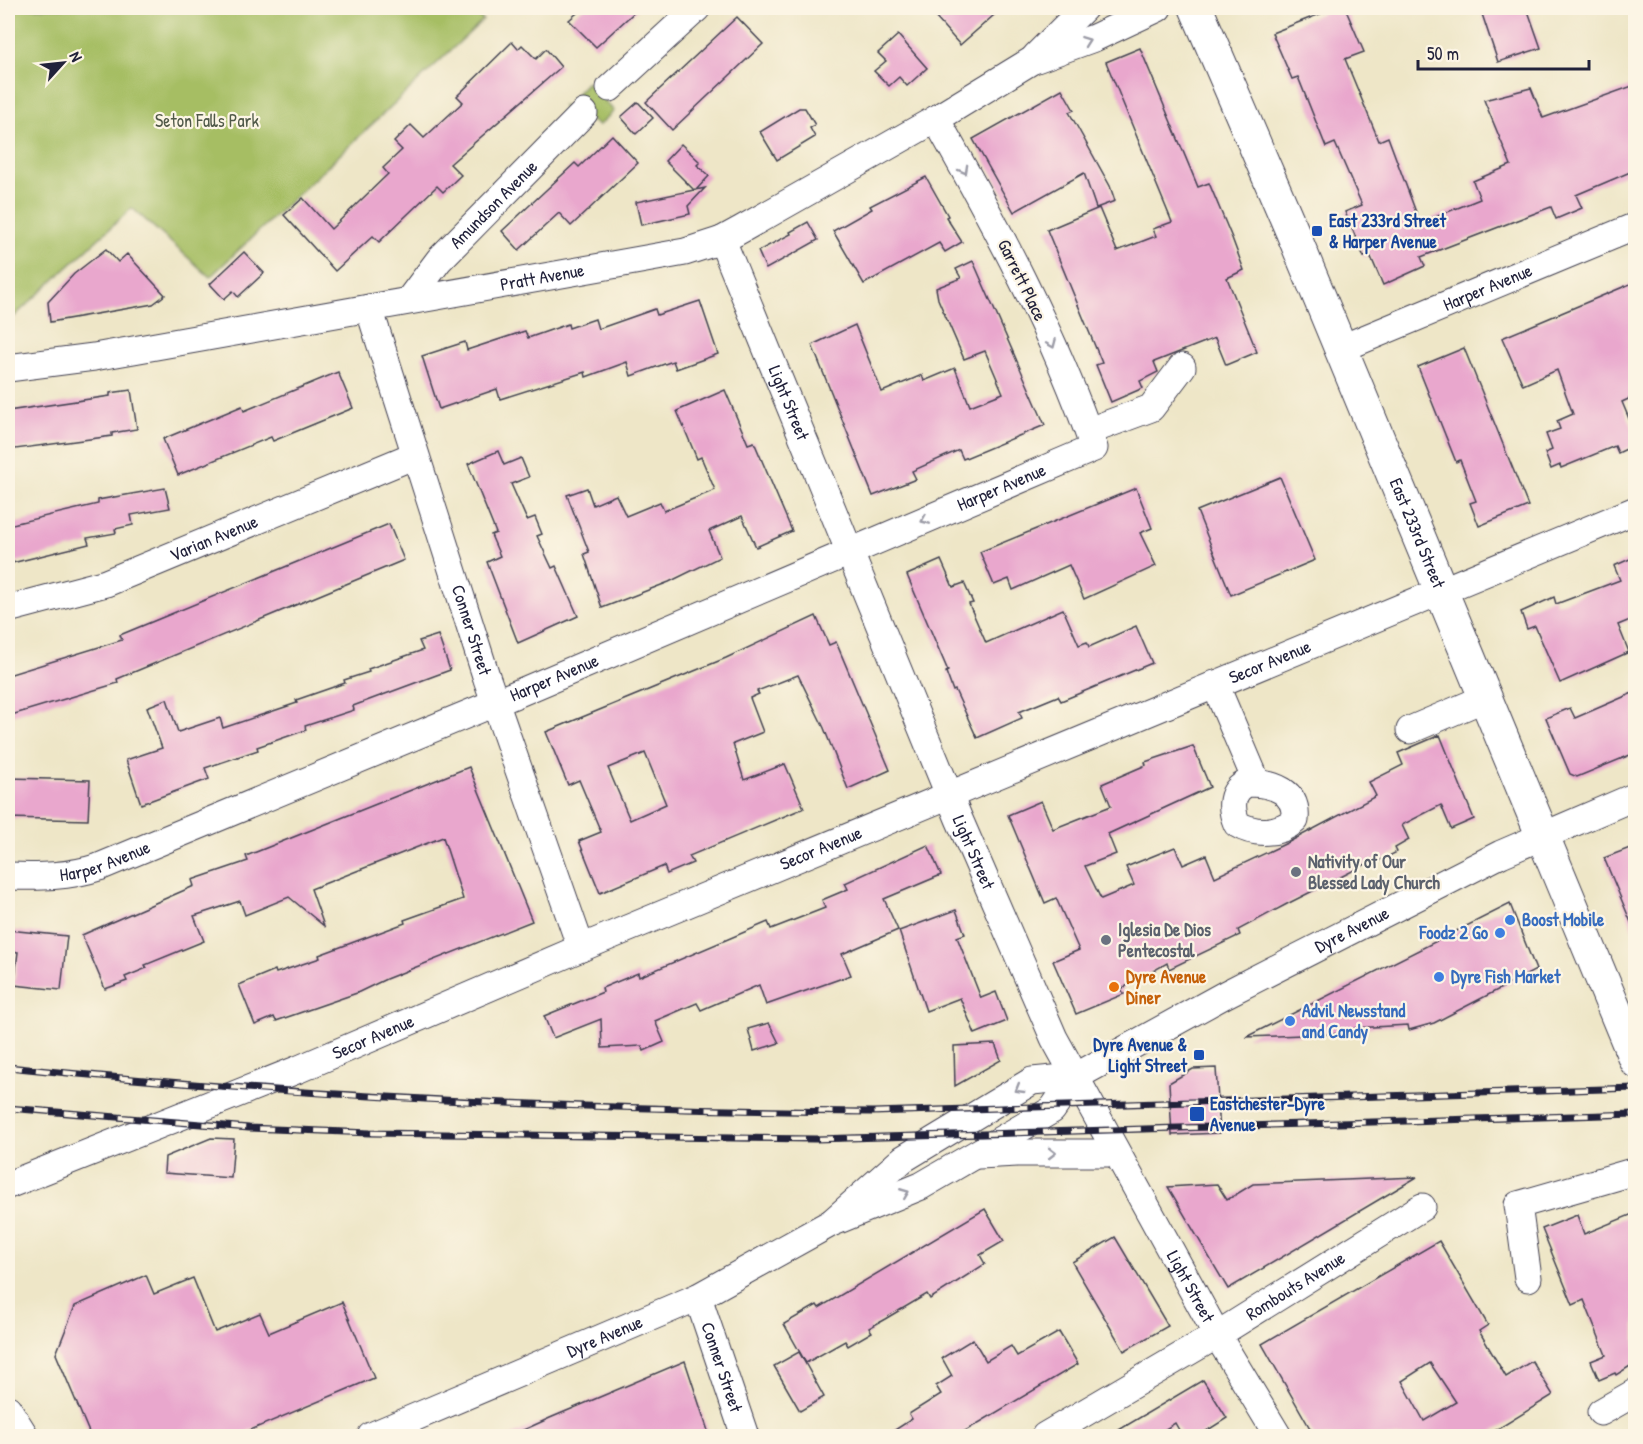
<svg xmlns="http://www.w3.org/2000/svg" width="1643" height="1444" font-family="'Patrick Hand',sans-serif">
<rect width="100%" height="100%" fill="#fcf5e5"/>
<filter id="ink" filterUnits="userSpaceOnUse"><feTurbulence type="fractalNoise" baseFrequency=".0167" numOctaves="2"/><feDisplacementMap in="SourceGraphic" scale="12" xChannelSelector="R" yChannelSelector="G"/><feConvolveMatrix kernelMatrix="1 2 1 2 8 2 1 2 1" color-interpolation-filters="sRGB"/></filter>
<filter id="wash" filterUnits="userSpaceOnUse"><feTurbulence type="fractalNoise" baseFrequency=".008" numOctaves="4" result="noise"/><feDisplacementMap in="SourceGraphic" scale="24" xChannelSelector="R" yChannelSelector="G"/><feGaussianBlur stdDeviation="1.35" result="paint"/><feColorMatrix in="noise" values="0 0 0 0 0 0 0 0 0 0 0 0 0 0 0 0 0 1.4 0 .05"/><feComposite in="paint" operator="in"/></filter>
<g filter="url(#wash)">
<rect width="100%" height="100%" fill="#eee6c7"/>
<!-- green -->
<g fill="#a6be63" stroke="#64704f" stroke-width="1.5">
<path d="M8,8h463l12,12 -273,257 -78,-69 -124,114z"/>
<path d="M587,82l27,29 -15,14 -24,-14 -10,-1 -2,-4h8l6,-13z"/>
</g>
<g id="blocks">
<!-- building -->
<g fill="#e9a7cd" fill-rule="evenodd">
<path d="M583,8h56l-43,39 -27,-27z"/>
<path d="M927,8h75l-42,37z"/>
<path d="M1335,8h10l19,44 -19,7 34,82 9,-4 32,86 60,-24 -7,-18 38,-16 -27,-65 47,-12 12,30 92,-33v85l-59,25 6,13 -26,11 -5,-12 -130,50 4,9 -42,19 -13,-30 -6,2 -19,-45 17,-7 -27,-62 -9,4 -28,-70 -6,2 -20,-46z"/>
<path d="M1480,8h47l14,40 -43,14z"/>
<path d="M737,17l26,27 -91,86 -26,-28z"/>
<path d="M898,35l29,33 -20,18 -8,-9 -10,9 -15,-15 12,-10 -8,-8z"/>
<path d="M512,42l6,7 4,-4 14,14 10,-10 15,18 -111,97 11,11 -18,17 -6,-6 -58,56 -6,-6 -38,35 -51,-56 19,-17 28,31 57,-55 -5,-6 19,-18 -8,-8 17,-17 13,13 39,-36 -6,-6z"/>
<path d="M1140,48l58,139 11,-4 23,55 12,32 -17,8 30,74 -31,13 -11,-27 -61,24 4,10 -18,9 3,7 -32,14 -15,-37 6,-2 -55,-133 52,-22 18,43 39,-15 -3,-7 19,-7 -66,-160z"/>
<path d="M1062,89l12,21 -5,2 41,74 5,15 -19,7 -12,-35 -70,39 -41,-73z"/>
<path d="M638,102l15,16 -17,16 -15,-17z"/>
<path d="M799,108h6l10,17 -5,3 5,9 -38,23 -17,-28z"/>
<path d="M612,135l26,28 -67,63 -12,-13 -40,37 -17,-19 73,-68 4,4z"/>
<path d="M681,144l19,18 -3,3 12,11 -13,14 9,-2 -17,18 2,8 -49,11 -5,-23 58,-12 -29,-29z"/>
<path d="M926,177l22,39 -2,1 16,25 -17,10 -6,-9 -75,41 -31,-53 39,-22 -2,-3z"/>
<path d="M808,222l10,18 -52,29 -8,-18 33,-17 -1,-2z"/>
<path d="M106,249l12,13 9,-8 38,41 -12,9 -103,18 -2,-20 26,-28z"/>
<path d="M244,252l20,21 -26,24 -5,-6 -9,8 -14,-15z"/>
<path d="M973,261l72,164 -82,34 -4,-9 -47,21 4,8 -43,17 -61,-151 43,-20 27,67 40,-17 2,6 31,-13 15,38 33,-13 -18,-42 -21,8 -26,-60 -2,-11 25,-10 -5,-9z"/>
<path d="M1635,282v114l-13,6 13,31v12l-17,8 -3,-7 -54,22 -1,-3 -9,4 -6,-16 7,-3 -6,-16 14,-5 -3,-8 16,-7 -16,-44 -34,15 -21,-47z"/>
<path d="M700,301l18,53 -42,15 -3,-8 -42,15 -4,-14 -41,15 -1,-5 -85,27 -3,-10 -58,20 -17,-53 43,-14 2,8 58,-19 3,7 40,-14 1,4 26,-9 3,10 57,-20 2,6z"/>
<path d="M1464,348l64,158 -49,20 -9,-23 6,-2 -16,-41 -4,2 -38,-95z"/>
<path d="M338,372l15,36 -80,33 -2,-4 -93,38 -15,-36 79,-33 2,5z"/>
<path d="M131,390l6,39 -25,4v3l-104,14v-39l102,-15v-3z"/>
<path d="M725,390l23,54 6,-2 38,89 -36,16 -14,-31 -33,15 11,26 -51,25 -67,26 -18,-54 5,-2 -22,-57 20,-7 6,17 23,-10 10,21 34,-14 4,9 51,-21 -14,-33 -4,2 -20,-48z"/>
<path d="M498,451l6,14 17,-7 8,19 -18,7 16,36 8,-3 7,17 -5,2 15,32 4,-2 22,50 -60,27 -31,-81 13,-6 -9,-21 5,-2 -28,-69z"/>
<path d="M1280,477l35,83 -84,35 -34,-84z"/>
<path d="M165,488l5,20 -39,7 2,10 -18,4 1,4 -29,5 2,6 -81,20v-39l90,-21v-4z"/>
<path d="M1136,488l16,40 -12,5 16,33 -72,33 -15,-34 -56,25 -4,-11 -15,6 -14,-33z"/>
<path d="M389,524l15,36 -287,119 1,4 -110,33v-41l114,-35 -2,-5z"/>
<path d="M1632,558l3,10v50l-17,7 11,27 -69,31 -25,-57 -8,3 -6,-17 33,-15 2,7 64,-24 -6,-14z"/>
<path d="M941,560l12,27 11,-4 9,20 -4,1 17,39 77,-34 16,36 8,-3 2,5 47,-21 16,37 -91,38 -3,-5 -39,16 3,6 -45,20 -22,-48 -2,1 -7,-19 2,-1 -41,-96z"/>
<path d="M816,616l13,29 7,-3 54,128 -42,19 -24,-61 -26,-53 -41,16 2,3 -9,4 13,34 -30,12 11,36 41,-16 19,44 -115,48 4,7 -26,11 -3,-8 -64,27 -21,-52 22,-9 -22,-52 -11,5 -22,-53 180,-74zM645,753l21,51 -36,16 -22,-52z"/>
<path d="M438,635l12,35 -97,36 1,4 -49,16 1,4 -49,17 1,3 -53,18 4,11 -68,25 -15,-44 36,-12 -15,-41 20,-8 11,33 42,-14 3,10 74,-25 -1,-3 49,-17 -1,-3 25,-8 -1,-3 55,-19 -4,-9z"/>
<path d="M1635,692v61l-58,24 -7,-3 -24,-56 24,-10 5,10z"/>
<path d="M1440,735l34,84 -23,10 -10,-24 -39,20 7,15 -14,8 2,4 -20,10 -1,-3 -89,45 -49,26 2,5 -71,34 -2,-6 -46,26 3,5 -48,20 -23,-53 26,-11 -23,-52 -11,5 -37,-88 33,-14 12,28 58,-23 -9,-22 44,-19 -1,-3 48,-16 17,41 -102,47 8,20 -31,12 16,33 33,-14 -8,-18 49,-20 8,18 23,-10 9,22 74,-35 87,-46 -7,-14 34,-17 -5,-12z"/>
<path d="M469,767l63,154 -146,58 -29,14 -81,28 -2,-4 -19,8 -16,-40 36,-15 1,3 44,-15 -1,-3 86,-32 -1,-3 59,-21 -20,-62 -132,52 13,37 -35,-29 -44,18 -5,-14 -46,15 10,25 -59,24 2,3 -22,9 2,4 -22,8 -23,-54 112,-49 -2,-6 56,-19 -2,-5z"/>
<path d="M8,778l82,2 -2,40 -80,-2z"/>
<path d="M928,845l13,30 -57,24 14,31 -56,24 9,21 -85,30 -7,-20 -58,25 -4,-7 -42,18 9,21 -20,9 -2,-5 -40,2 -1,-29 -48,19 -9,-22 59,-24 -1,-4 36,-15 1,4 129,-55 3,7 54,-21 -3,-8 26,-11 -3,-6z"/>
<path d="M1635,846v86l-31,-74z"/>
<path d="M1510,904l26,66 -102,53 -25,7 -1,-5 -53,3 1,5 -110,4z"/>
<path d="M956,910l9,24 -8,3 24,61 15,-6 11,29 -32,13 -15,-36 -34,13 -27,-80z"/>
<path d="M8,930l59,6 -6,54 -47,-5 4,-33 -10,-1z"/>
<path d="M769,1023l10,20 -25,8 -6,-22z"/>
<path d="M995,1044l6,16 -46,26 -1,-40z"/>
<path d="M1216,1068l4,65 -48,2 -3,-52 24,-14z"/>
<path d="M211,1138l23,1 -3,39 -67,-5 1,-16z"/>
<path d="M1417,1177l-189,112 -60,-102 49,-3 10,16 26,-16z"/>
<path d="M985,1209l19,32 -24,14 5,9 -55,35 -3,-5 -42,25 -16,9 3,4 -24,14 -3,-5 -39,22 -22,-39 33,-19 2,3z"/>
<path d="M1635,1213v150l-19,12 -1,-2 -16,7 -8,-19 15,-6 -22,-55 -11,5 -31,-76 35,-14 7,19z"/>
<path d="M1115,1237l53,89 -44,25 -52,-89z"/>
<path d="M1439,1241l49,84 -9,6 27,46 26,-16 21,34 -68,42h-170l-53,-93zM1430,1363l26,39 -32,19 -22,-40z"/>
<path d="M146,1275l8,19 39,-16 22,54 45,-19 9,20 73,-31 32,76 -140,59h-143l-35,-83 19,-48z"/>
<path d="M1059,1332l19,32 -123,73h-71l28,-18 -3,-5 32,-20 -5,-8 16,-10 -10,-18 31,-19 13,22 25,-15 6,10z"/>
<path d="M799,1352l25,45 -24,14 -26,-45z"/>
<path d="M685,1361l25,76h-202l42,-19z"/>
<path d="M1203,1380l24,38 -30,19h-14l-8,-14 -22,14h-46z"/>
</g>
</g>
</g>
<g filter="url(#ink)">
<use href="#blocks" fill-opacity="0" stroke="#413f50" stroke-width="1.5"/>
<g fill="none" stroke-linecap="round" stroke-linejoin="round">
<defs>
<g id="minor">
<path d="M1036,56l48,-48"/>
<path d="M610,88l87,-80"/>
<path id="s1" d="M722,240l237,579 95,219 163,297 61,101"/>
<path id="s2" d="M409,300l30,-40 145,-147"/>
<path id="s3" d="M369,308l118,371 94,269"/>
<path id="s4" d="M1340,349l296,-123"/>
<path id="s5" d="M8,368l86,-11 591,-105 37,-12 20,-11 194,-110 95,-58 63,-23 64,-30"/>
<path d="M1089,431l62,-23 31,-41"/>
<path id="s6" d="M8,609l98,-26 309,-128"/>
<path d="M1215,684l42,99"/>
<path d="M1410,730l75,-32"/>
<path d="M1248,783c25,0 50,8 47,37 -16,14 -40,15 -58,4 -7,-16 -7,-34 11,-41z"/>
<path id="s7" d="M8,876c32,1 60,1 91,-9l422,-175 573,-244c-40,-115 -98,-223 -158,-329"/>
<path d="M979,1155l38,-2h99"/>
<path id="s8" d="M8,1185l291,-116 282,-121 1055,-438"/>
<path id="s9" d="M831,1223l72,-64 129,-78 43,-4 151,-83 275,-140 135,-58"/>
<path d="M1528,1278l-10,-73 118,-34"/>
<path id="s10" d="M698,1297l47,139"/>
<path d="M8,1409l17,27"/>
<path d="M1601,1412l35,-20"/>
<path id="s11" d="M371,1436l327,-139 133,-74 90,-37 131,-76 23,-33"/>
<path id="s12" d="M1045,1436l172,-101 205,-128"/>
</g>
<g id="major">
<path id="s13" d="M1196,8l96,223 344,830"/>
</g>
</defs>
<!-- minor casing -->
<use href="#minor" stroke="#413f50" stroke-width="29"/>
<!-- major casing -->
<use href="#major" stroke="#413f50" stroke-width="35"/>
<!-- minor -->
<use href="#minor" stroke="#fff" stroke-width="27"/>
<!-- major -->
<use href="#major" stroke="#fff" stroke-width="33"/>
<defs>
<g id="rail">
<path d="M8,1067c287,30 576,43 865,45l763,-24"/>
<path d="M8,1108l241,20 121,5 446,6 820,-25"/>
</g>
</defs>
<!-- rail casing -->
<use href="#rail" stroke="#22223b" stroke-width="7"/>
<!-- rail -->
<use href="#rail" stroke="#fcf5e5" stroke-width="4.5" stroke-dasharray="14" stroke-linecap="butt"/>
</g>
<!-- one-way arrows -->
<defs><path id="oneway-chevron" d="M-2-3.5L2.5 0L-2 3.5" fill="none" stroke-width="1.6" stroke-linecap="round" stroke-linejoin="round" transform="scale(1.5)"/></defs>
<g stroke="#9c9ca7">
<use href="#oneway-chevron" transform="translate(1086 41) rotate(-20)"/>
<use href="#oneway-chevron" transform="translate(964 170) rotate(61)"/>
<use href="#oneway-chevron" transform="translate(1052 344) rotate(67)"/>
<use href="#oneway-chevron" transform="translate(925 520) rotate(157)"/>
<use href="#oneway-chevron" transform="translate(1019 1089) rotate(149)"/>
<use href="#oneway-chevron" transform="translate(1052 1153)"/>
<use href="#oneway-chevron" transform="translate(905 1193) rotate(-22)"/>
</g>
</g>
<!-- markers -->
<g fill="#1a4fb4" stroke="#fcf5e5" stroke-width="2">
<rect x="1311" y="225" width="12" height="12" rx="3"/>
<rect x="1193" y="1049" width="12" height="12" rx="3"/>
<rect x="1189" y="1106" width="16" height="16" rx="3"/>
</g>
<g fill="#6b7280" stroke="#fcf5e5" stroke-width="2">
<circle cx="1296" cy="872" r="6"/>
<circle cx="1106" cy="940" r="6"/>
</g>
<g fill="#3f7fe0" stroke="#fcf5e5" stroke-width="2">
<circle cx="1510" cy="920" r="6"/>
<circle cx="1500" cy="933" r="6"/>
<circle cx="1439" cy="977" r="6"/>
<circle cx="1290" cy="1021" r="6"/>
</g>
<circle fill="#e8710a" stroke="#fcf5e5" stroke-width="2" cx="1114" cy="987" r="6"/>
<g text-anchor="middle" stroke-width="4.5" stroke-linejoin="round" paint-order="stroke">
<!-- park labels -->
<g font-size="18" fill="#505949" stroke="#fcf5e5">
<text x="207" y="127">Seton Falls Park</text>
</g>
<!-- street labels -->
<g font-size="18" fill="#22223b" stroke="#fcf5e5">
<text dy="6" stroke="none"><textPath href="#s2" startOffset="128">Amundson Avenue</textPath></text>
<text dy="6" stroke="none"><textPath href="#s5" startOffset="542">Pratt Avenue</textPath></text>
<text transform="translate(1022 280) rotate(64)" y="6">Garrett Place</text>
<text dy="6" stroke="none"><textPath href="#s4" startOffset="160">Harper Avenue</textPath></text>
<text dy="6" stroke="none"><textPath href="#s1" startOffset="176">Light Street</textPath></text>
<text dy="6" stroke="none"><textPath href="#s7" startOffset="1071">Harper Avenue</textPath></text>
<text dy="6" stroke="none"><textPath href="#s13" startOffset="570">East 233rd Street</textPath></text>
<text dy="6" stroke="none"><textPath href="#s6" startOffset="218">Varian Avenue</textPath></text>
<text dy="6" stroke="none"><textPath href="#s3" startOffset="338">Conner Street</textPath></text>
<text dy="6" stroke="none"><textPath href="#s8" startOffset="1366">Secor Avenue</textPath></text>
<text dy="6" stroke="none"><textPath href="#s7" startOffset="585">Harper Avenue</textPath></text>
<text dy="6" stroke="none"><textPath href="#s8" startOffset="880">Secor Avenue</textPath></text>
<text dy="6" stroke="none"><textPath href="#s1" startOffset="662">Light Street</textPath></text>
<text dy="6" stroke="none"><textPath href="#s7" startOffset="99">Harper Avenue</textPath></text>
<text dy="6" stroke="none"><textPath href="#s9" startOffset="604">Dyre Avenue</textPath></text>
<text dy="6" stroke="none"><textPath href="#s8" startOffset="394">Secor Avenue</textPath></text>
<text dy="6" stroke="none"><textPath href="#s1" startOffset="1148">Light Street</textPath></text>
<text dy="6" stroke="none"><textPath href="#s12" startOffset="292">Rombouts Avenue</textPath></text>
<text dy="6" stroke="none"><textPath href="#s11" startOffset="254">Dyre Avenue</textPath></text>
<text dy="6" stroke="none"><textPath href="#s10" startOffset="74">Conner Street</textPath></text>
</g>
<!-- transit labels -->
<g font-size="18" font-weight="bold" fill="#164399" stroke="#fcf5e5" text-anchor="start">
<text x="1329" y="227">East 233rd Street<tspan x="1329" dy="21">&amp; Harper Avenue</tspan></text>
<text x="1187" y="1051" text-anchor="end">Dyre Avenue &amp;<tspan x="1187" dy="21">Light Street</tspan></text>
<text x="1210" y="1110">Eastchester–Dyre<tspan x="1210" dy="21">Avenue</tspan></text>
</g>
<!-- worship labels -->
<g font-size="18" font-weight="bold" fill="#5b616d" stroke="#fcf5e5" text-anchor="start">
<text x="1308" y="868">Nativity of Our<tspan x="1308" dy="21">Blessed Lady Church</tspan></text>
<text x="1118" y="936">Iglesia De Dios<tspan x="1118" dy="21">Pentecostal</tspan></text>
</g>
<!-- shop labels -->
<g font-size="18" font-weight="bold" fill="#366cbe" stroke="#fcf5e5" text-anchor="start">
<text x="1522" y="926">Boost Mobile</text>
<text x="1488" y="939" text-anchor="end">Foodz 2 Go</text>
<text x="1451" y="983">Dyre Fish Market</text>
<text x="1302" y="1017">Advil Newsstand<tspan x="1302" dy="21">and Candy</tspan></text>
</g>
<!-- food labels -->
<g font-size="18" font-weight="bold" fill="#c56008" stroke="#fcf5e5" text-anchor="start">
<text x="1126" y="983">Dyre Avenue<tspan x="1126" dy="21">Diner</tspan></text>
</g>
</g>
<!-- margin -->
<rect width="1643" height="1444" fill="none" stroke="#fcf5e5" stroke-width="30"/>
<!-- north arrow -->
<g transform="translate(63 63) rotate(63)" stroke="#fcf5e5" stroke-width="4.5" paint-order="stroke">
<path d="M0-4.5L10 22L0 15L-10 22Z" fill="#22223b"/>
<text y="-9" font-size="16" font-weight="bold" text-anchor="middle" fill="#22223b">N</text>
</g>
<!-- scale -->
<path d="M1418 60v9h171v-9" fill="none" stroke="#22223b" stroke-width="3"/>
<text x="1427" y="60" font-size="18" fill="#22223b" stroke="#fcf5e5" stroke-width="4.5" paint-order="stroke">50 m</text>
</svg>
